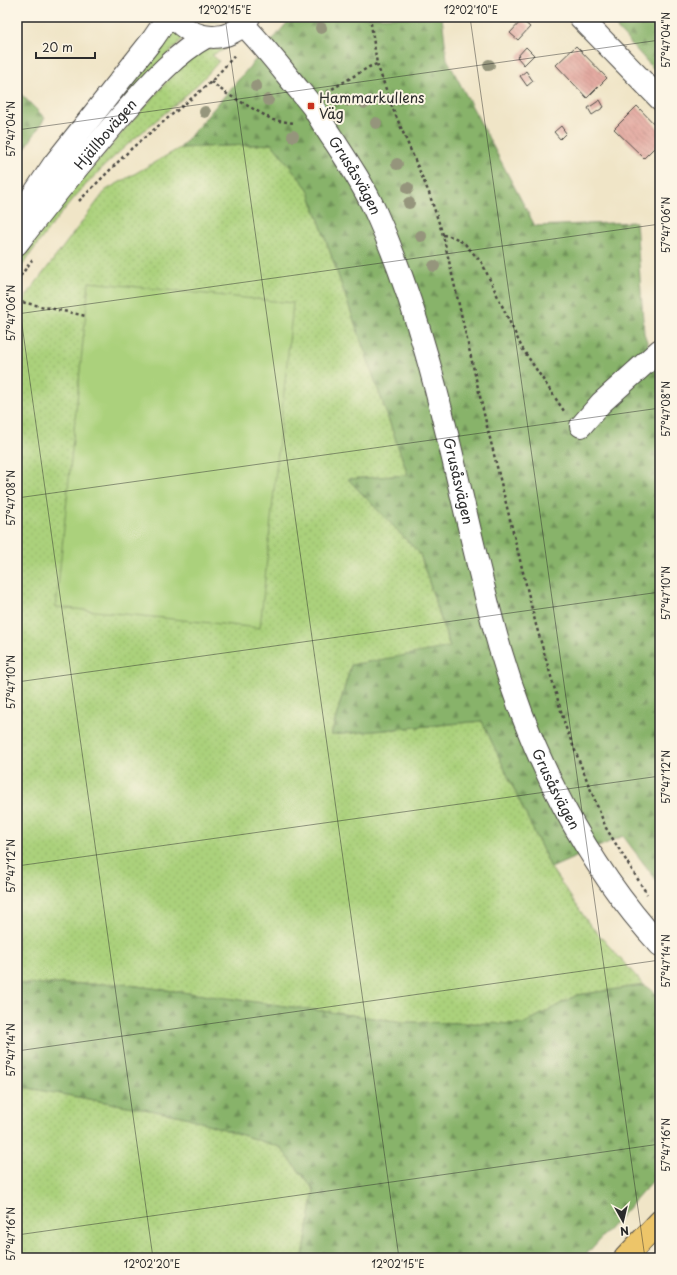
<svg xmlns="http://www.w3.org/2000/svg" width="677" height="1275" font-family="'Playpen Sans',sans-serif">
<defs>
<pattern id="green-dots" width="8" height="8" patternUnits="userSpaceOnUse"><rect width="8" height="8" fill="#abd17b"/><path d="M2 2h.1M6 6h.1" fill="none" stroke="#93b46a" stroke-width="1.8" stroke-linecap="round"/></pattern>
<pattern id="forest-firs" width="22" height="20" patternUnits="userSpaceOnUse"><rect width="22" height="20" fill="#88b36b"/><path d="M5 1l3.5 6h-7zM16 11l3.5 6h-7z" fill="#6f9258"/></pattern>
<pattern id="building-back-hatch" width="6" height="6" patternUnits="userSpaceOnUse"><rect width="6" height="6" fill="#e1a29a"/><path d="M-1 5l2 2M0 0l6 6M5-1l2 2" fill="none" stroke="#b7847e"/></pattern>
</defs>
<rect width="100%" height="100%" fill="#fcf5e5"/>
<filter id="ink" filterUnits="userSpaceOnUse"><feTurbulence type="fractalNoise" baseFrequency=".025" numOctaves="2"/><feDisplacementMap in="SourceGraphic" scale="8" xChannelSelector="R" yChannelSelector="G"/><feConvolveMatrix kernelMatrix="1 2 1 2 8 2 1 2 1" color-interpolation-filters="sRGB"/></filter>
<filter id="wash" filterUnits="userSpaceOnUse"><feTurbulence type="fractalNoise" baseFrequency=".012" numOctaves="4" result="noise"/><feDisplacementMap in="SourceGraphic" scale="16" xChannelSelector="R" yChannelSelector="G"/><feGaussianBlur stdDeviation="0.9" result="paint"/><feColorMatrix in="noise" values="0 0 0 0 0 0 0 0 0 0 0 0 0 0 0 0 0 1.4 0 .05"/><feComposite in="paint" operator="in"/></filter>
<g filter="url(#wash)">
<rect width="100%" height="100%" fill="#f0e5c7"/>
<!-- green -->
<g fill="url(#green-dots)" stroke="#6b7e53">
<path d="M197,17h32c-10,6 -21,6 -32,0z"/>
<path d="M173,29l10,9 -87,98 -8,-6z"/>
<path d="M209,48l16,1 -13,6 7,6c-29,36 -69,62 -103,94 -38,34 -70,76 -99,118v-10l44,-60 120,-138 20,-14z"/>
<path d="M272,144l36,45 100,286 -60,4 72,75 30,94 -99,17 -20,70 151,-14 69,147 39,57 54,60 -67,10 -54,29 -120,-2 -281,-38h-105v-673l15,-23 74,-98 74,-42z"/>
<path d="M17,1086l165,30 98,31 34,43 -11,68h-286z"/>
</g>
<!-- forest -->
<g fill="url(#forest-firs)" stroke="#5a6f4b">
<path d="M292,17h150l5,42 88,167 101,-4 8,111 16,46v506l-37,-49 -72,32 -69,-147 -151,14 20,-70 99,-18 -30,-93 -72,-75 60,-4 -100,-286 -36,-45 -92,4z"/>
<path d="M607,17h53v59z"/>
<path d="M17,90l28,28 -28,43z"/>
<path d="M17,984h105l281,38 120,2 54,-29 67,-10 16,11v177l-77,85h-280l11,-68 -34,-43 -98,-31 -165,-30z"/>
</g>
<!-- pitch -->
<path fill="#abd17b" stroke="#6b7e53" d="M89,282l204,21 -33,325 -204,-21z"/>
<g id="blocks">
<!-- building -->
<g fill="url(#building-back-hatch)">
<path d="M522,20l8,7 -12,13 -8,-7z"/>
<path d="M576,46l31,32 -20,20 -31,-33z"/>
<path d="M526,47l8,8 -10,10 -7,-8z"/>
<path d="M526,71l7,10 -6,5 -7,-10z"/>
<path d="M345,96l6,8 -4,2 -6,-8z"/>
<path d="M600,100l4,7 -12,8 -4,-7z"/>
<path d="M637,106l23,24v12l-16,16 -30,-29z"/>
<path d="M561,126l5,7 -6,6 -6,-7z"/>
</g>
</g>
</g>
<g filter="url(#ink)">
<use href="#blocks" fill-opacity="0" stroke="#494742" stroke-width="1"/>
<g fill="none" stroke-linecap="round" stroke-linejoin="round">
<defs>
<g id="minor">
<path d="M174,17c19,25 57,28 75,0"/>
<path d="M580,17l80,82"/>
<path id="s1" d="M243,24c17,18 32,36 47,55 8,10 16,19 23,28 7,12 14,24 22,35 15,23 30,46 41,71 63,140 82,290 124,436 32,108 84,213 160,296"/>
<path d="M17,219l37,-55 99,-125 15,-22"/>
<path id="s2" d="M17,244c33,-44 68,-86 104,-128 26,-29 51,-60 85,-79"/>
<path d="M581,426l20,-23 59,-53"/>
</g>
<path id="highway" d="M625,1258l35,-37"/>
</defs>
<!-- minor casing -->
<use href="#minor" stroke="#494742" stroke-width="24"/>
<!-- highway casing -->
<use href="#highway" stroke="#494742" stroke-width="24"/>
<!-- path -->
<g stroke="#494742" stroke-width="2.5" stroke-dasharray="3 3" stroke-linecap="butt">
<path d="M370,17l7,47 16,45 36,84 14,42 41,179 52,211 30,103 40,100 41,66"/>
<path d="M211,82l16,12 46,26 21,3"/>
<path d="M327,92l42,-25 8,-3"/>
<path d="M79,201l53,-53 79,-66 25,-28"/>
<path d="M443,235l11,2 11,7 17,19 40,85 42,63 2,1"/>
<path d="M17,281l15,-21"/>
<path d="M17,301l69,15"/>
</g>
<!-- minor -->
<use href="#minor" stroke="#fff" stroke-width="22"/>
<!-- highway -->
<use href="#highway" stroke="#edc569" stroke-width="22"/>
</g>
<!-- trees -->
<g fill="#95957c">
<circle cx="321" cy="28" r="6"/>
<circle cx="489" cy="65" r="6"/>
<circle cx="256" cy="86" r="6"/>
<circle cx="268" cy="100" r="6"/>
<circle cx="365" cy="103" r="6"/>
<circle cx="205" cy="112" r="6"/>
<circle cx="376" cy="123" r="6"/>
<circle cx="293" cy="136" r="6"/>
<circle cx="397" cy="164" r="6"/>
<circle cx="408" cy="188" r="6"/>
<circle cx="409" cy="203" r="6"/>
<circle cx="421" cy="236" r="6"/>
<circle cx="434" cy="266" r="6"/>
</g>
</g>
<!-- ticks -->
<path fill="none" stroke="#2b2b2b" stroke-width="1" stroke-opacity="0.45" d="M225,17l174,1241M470,17l175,1241M17,130l643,-90M17,289l136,969M17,314l643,-90M17,498l643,-90M17,682l643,-90M17,866l643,-90M17,1051l643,-91M17,1235l643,-91"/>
<!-- markers -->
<rect fill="#c8321e" stroke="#fcf5e5" stroke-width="1.5" x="307" y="102" width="8" height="8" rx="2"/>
<g text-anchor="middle" stroke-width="4" stroke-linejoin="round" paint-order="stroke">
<!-- poi labels -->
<g font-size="14" fill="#2b2b2b" stroke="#fcf5e5" text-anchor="start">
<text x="319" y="103">Hammarkullens<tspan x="319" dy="16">Väg</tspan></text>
</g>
<!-- street labels -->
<g font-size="14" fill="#2b2b2b" stroke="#fcf5e5">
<text dy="5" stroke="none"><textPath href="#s2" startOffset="141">Hjällbovägen</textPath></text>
<text dy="5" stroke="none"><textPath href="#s1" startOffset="189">Grusåsvägen</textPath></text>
<text dy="5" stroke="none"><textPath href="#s1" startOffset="513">Grusåsvägen</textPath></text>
<text dy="5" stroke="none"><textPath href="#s1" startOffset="837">Grusåsvägen</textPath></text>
</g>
</g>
<!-- margin -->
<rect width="677" height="1275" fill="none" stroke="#fcf5e5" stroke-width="44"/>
<!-- north arrow -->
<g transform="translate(623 1221) rotate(172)" stroke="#fcf5e5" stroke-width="3" paint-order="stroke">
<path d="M0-3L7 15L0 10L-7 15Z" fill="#2b2b2b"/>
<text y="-6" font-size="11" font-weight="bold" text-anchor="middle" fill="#2b2b2b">N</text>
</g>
<!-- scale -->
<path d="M36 52v6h59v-6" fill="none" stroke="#2b2b2b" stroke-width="2"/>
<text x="42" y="52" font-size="12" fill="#2b2b2b" stroke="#fcf5e5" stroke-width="3" paint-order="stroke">20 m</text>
<rect x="22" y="22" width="633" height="1231" fill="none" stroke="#2b2b2b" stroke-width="1.5"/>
<g font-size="10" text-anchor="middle" fill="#2b2b2b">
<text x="225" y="14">12°02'15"E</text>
<text x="471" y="14">12°02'10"E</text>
<text transform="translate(666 40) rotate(-90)" y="4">57°47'04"N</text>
<text transform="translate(11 129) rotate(-90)" y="4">57°47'04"N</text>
<text transform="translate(666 225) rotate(-90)" y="4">57°47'06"N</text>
<text transform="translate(11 313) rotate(-90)" y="4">57°47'06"N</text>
<text transform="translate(666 409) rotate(-90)" y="4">57°47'08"N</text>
<text transform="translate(11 498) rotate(-90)" y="4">57°47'08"N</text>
<text transform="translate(666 593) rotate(-90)" y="4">57°47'10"N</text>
<text transform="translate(11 682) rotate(-90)" y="4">57°47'10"N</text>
<text transform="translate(666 777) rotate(-90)" y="4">57°47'12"N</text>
<text transform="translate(11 866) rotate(-90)" y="4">57°47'12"N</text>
<text transform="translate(666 961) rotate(-90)" y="4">57°47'14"N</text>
<text transform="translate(11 1050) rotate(-90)" y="4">57°47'14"N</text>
<text transform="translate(666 1145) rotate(-90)" y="4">57°47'16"N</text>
<text transform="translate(11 1234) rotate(-90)" y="4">57°47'16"N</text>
<text x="152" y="1268">12°02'20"E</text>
<text x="398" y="1268">12°02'15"E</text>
</g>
</svg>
